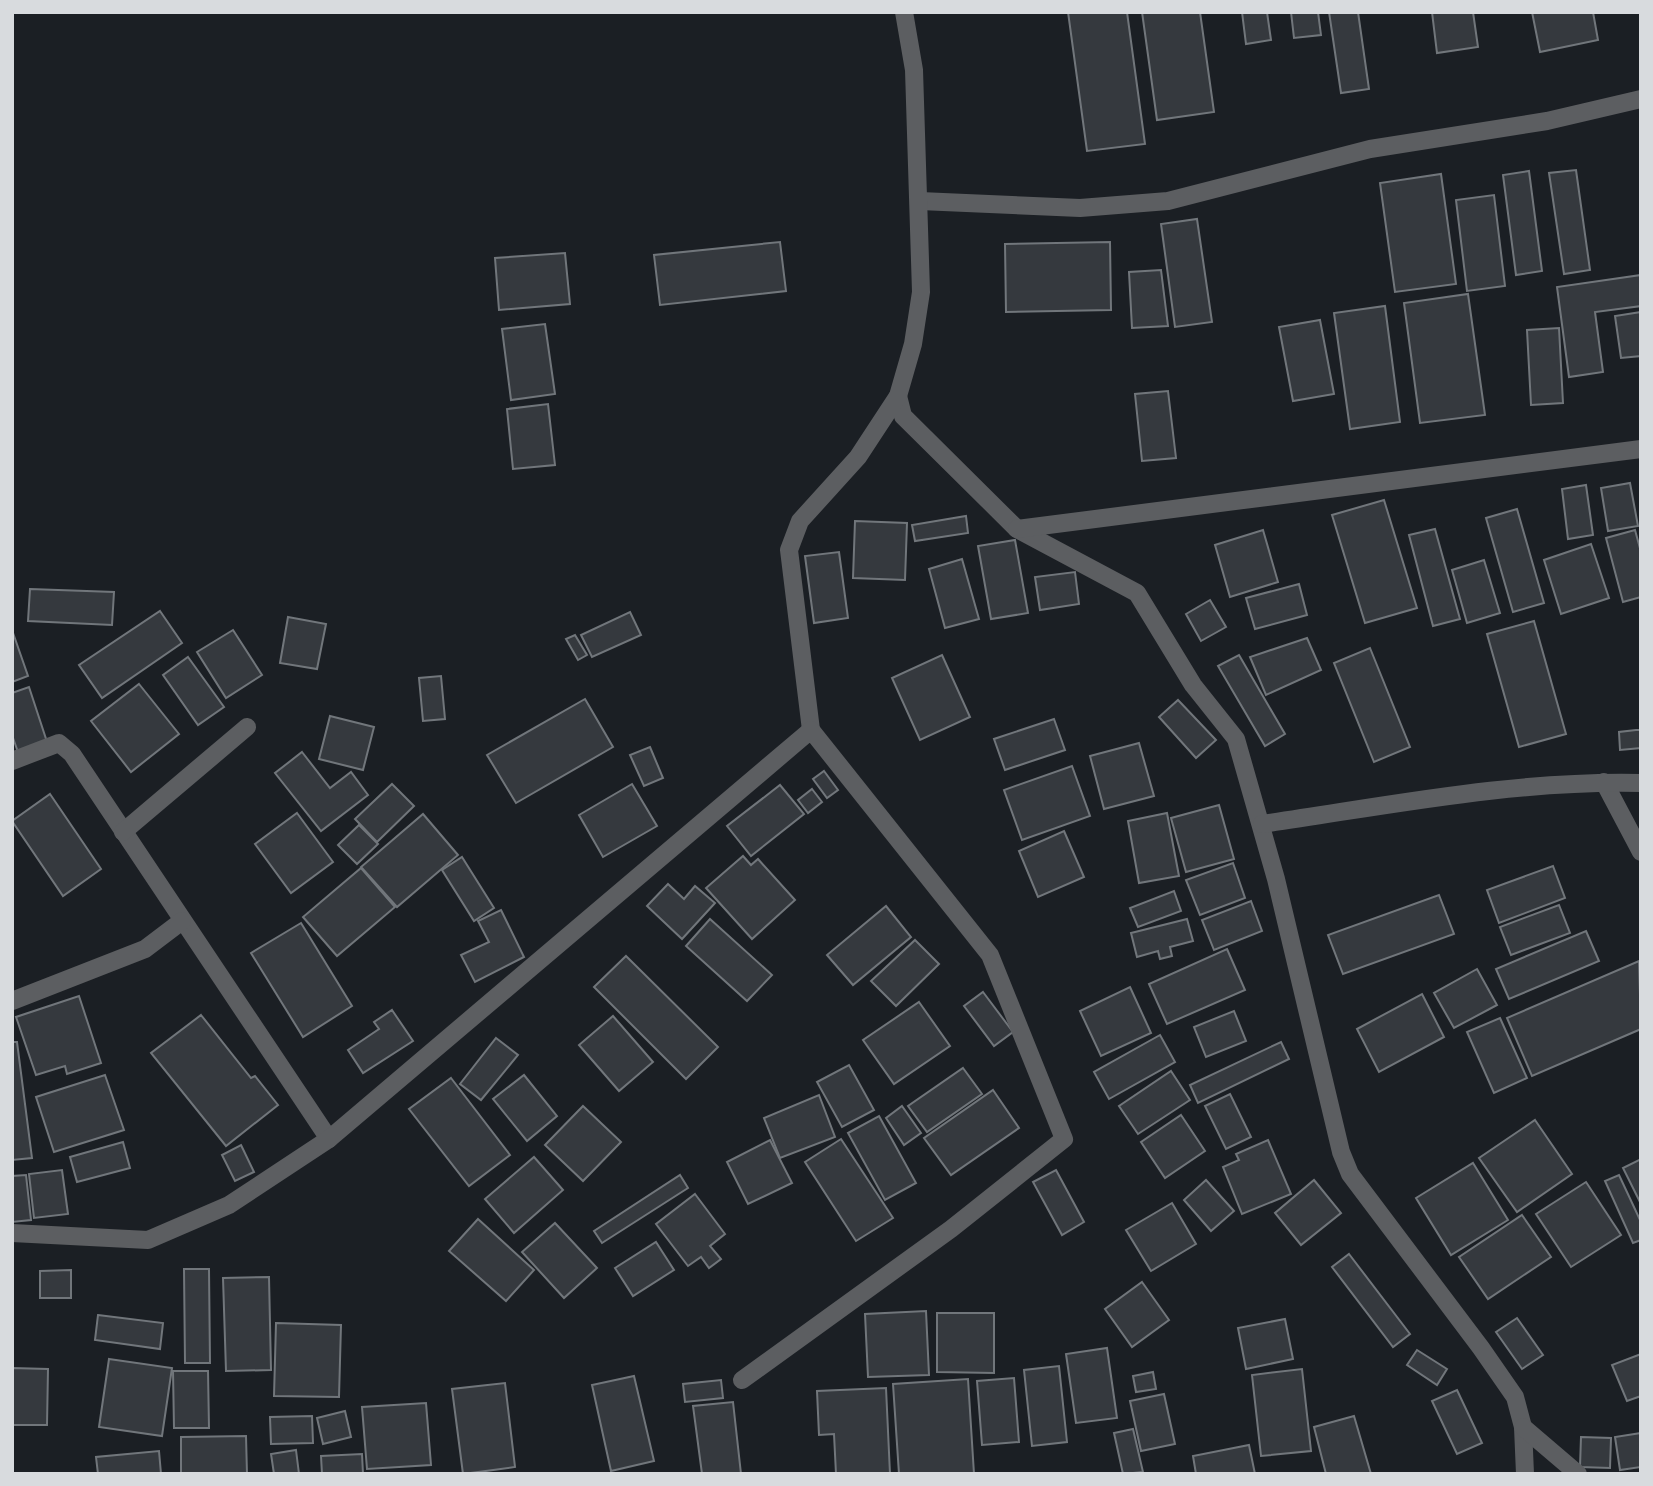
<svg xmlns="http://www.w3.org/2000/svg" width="1653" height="1486" font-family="Figtree,sans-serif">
<rect width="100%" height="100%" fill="#1b1f24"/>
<!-- building -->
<g fill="#35393e" stroke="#71767b" stroke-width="2">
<path d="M1068,12h59l18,132 -58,7z"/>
<path d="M1142,12h58l14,100 -57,8z"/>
<path d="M1242,12h25l4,28 -25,4z"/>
<path d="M1291,12h27l3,23 -27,3z"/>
<path d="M1329,12h29l11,77 -28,4z"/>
<path d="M1432,12h41l5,35 -41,6z"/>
<path d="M1532,12h61l5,28 -58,12z"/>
<path d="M1576,170l14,100 -26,4 -15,-101z"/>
<path d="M1529,171l13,100 -26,4 -13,-100z"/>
<path d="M1441,174l15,110 -61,8 -15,-109z"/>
<path d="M1494,195l11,91 -38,5 -11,-91z"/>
<path d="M1197,219l15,103 -37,5 -14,-103z"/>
<path d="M780,242l6,49 -126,14 -6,-50z"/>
<path d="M1110,242l1,68 -105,2 -1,-68z"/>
<path d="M565,253l5,51 -71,6 -4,-52z"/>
<path d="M1161,270l7,56 -36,2 -3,-56z"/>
<path d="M1641,275v31l-46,6 8,60 -34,5 -12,-90z"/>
<path d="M1468,294l17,121 -65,8 -16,-120z"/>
<path d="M1385,306l15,116 -50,7 -16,-116z"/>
<path d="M1641,312v44l-20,2 -6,-42z"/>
<path d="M1320,320l14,74 -41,7 -14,-74z"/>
<path d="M545,324l10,70 -44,6 -9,-71z"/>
<path d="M1559,328l4,75 -32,2 -4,-75z"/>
<path d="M1168,391l8,67 -34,3 -7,-67z"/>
<path d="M548,404l7,61 -42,4 -6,-60z"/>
<path d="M1630,483l8,43 -30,5 -7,-43z"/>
<path d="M1586,485l7,50 -25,4 -6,-50z"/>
<path d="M1384,500l33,108 -52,15 -33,-108z"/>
<path d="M1517,509l27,94 -31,9 -27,-94z"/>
<path d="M966,516l2,17 -53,8 -3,-16z"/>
<path d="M855,521l52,2 -2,57 -52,-2z"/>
<path d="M1435,529l25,90 -27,7 -24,-91z"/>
<path d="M1263,530l15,52 -48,15 -15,-52z"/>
<path d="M1635,530l6,22v45l-18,5 -17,-64z"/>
<path d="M1015,540l13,73 -37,6 -13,-73z"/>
<path d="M1591,544l18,54 -48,16 -17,-54z"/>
<path d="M839,552l9,66 -34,5 -9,-67z"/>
<path d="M962,559l17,60 -34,9 -16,-59z"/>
<path d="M1484,560l16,53 -33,10 -15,-53z"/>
<path d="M1075,572l4,32 -39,6 -5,-33z"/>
<path d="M1299,584l8,31 -52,14 -9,-31z"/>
<path d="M30,589l84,3 -2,33 -84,-4z"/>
<path d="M1210,600l16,27 -25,14 -15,-27z"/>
<path d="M160,611l22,32 -80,55 -23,-33z"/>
<path d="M630,612l11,23 -49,22 -11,-22z"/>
<path d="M288,617l38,7 -9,45 -37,-6z"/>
<path d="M1534,621l32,113 -47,13 -32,-113z"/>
<path d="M12,630l16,46 -16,6z"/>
<path d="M233,630l29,45 -36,23 -29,-46z"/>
<path d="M575,635l12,20 -9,5 -12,-21z"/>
<path d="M1307,638l14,32 -55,25 -16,-38z"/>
<path d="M1370,648l40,99 -36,15 -40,-99z"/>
<path d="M942,655l28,62 -50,23 -28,-62z"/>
<path d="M1239,655l46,79 -20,12 -47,-80z"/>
<path d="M188,657l36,50 -26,18 -35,-50z"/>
<path d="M441,676l4,43 -22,2 -4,-43z"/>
<path d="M139,684l40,50 -48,38 -40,-51z"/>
<path d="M29,687l19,58 -29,10 -7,-20v-42z"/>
<path d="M585,699l28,48 -97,56 -29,-48z"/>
<path d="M1178,700l38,40 -20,18 -37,-41z"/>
<path d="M330,716l44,11 -11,43 -44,-11z"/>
<path d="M1054,719l11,31 -60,20 -11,-31z"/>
<path d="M1636,730h5v18l-21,2 -1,-18z"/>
<path d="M1139,743l15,53 -50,13 -14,-53z"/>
<path d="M650,747l13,31 -19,8 -14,-31z"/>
<path d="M302,752l28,36 21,-16 17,23 -47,36 -46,-58z"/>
<path d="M1072,766l18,50 -68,24 -18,-50z"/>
<path d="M824,771l14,19 -11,8 -14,-19z"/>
<path d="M392,784l22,22 -37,36 -22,-23z"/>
<path d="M632,784l25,42 -54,31 -24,-42z"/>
<path d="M780,785l24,29 -53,42 -24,-30z"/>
<path d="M812,789l10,13 -14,11 -10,-13z"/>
<path d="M50,794l51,75 -38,27 -51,-75z"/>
<path d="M1219,805l15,54 -48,13 -15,-54z"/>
<path d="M297,813l36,49 -42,31 -36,-49z"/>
<path d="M1167,813l12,63 -40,7 -11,-62z"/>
<path d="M423,814l35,41 -61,52 -36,-40z"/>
<path d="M359,825l19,19 -21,20 -19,-19z"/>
<path d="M1064,831l20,46 -46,20 -19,-46z"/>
<path d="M743,856l8,9 7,-6 37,41 -43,39 -46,-51z"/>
<path d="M462,857l32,51 -20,13 -32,-51z"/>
<path d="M1233,863l12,35 -45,17 -14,-35z"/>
<path d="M1553,866l12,32 -66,25 -12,-33z"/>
<path d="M361,868l34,39 -58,49 -34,-39z"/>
<path d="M668,884l16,15 11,-13 20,17 -33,36 -35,-33z"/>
<path d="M1174,891l7,20 -43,16 -8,-19z"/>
<path d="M1439,895l15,39 -111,40 -15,-39z"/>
<path d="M1251,901l11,30 -48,19 -12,-30z"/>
<path d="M1559,905l11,28 -59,22 -11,-28z"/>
<path d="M886,906l25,31 -58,48 -26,-30z"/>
<path d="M501,910l23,47 -49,25 -14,-27 28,-13 -11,-21z"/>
<path d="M710,919l62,56 -25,26 -61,-55z"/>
<path d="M1187,919l6,22 -23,6 2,9 -12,3 -2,-8 -21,6 -6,-24z"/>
<path d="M301,923l51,83 -49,31 -52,-84z"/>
<path d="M1586,931l13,30 -90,38 -13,-30z"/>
<path d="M915,940l24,24 -43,42 -25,-25z"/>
<path d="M1227,949l18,41 -78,34 -18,-40z"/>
<path d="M626,956l92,91 -32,32 -92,-92z"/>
<path d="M1639,961l2,68 -109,47 -25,-58z"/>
<path d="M1477,969l20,36 -43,23 -20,-35z"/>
<path d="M1130,987l21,46 -50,23 -21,-45z"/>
<path d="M983,992l30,40 -19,14 -30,-40z"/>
<path d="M1422,994l22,43 -65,35 -22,-43z"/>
<path d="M79,996l22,67 -34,11 -2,-8 -29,9 -20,-58z"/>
<path d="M919,1002l31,44 -56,38 -31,-44z"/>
<path d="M392,1010l21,31 -50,32 -15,-23 31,-21 -5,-7z"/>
<path d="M1234,1011l12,30 -40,16 -12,-30z"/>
<path d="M201,1015l50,63 4,-2 23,29 -52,41 -75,-93z"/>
<path d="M613,1016l40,46 -34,29 -40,-46z"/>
<path d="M1500,1018l27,60 -33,15 -27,-61z"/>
<path d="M1160,1035l15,27 -66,37 -15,-27z"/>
<path d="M496,1038l22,17 -37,45 -21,-16z"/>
<path d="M12,1042h5l15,116 -20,2z"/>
<path d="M1281,1042l8,17 -91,44 -8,-18z"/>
<path d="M849,1065l25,45 -32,17 -25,-45z"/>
<path d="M963,1068l19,26 -55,38 -19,-26z"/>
<path d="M1171,1071l19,29 -52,34 -19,-28z"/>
<path d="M105,1075l19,55 -70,22 -18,-55z"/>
<path d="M524,1075l33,41 -30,25 -34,-42z"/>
<path d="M451,1078l59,77 -41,31 -60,-77z"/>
<path d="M993,1090l26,38 -68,47 -27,-37z"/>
<path d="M1230,1094l21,43 -25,12 -21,-43z"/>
<path d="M819,1095l16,42 -55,21 -16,-40z"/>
<path d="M583,1106l38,36 -38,39 -38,-36z"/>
<path d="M902,1106l19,27 -17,12 -18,-27z"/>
<path d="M1181,1115l24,36 -40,27 -24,-36z"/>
<path d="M879,1116l37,67 -31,17 -37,-67z"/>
<path d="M1535,1120l37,54 -55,38 -38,-54z"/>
<path d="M841,1139l52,79 -37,23 -51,-79z"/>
<path d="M770,1140l22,43 -44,21 -21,-42z"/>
<path d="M1268,1140l23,54 -49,20 -19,-47 16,-7 -3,-6z"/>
<path d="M123,1142l7,26 -53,14 -7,-25z"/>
<path d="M241,1145l13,27 -19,9 -13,-26z"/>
<path d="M534,1157l29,33 -49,43 -29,-34z"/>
<path d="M1641,1159v45l-18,-36z"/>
<path d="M1473,1163l35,57 -57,35 -35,-57z"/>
<path d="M62,1170l6,44 -34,4 -5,-44z"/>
<path d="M1056,1170l28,52 -22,13 -29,-53z"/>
<path d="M26,1175l5,45 -19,2v-46z"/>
<path d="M680,1175l8,13 -86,55 -8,-12z"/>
<path d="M1619,1175l22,47v18l-8,3 -28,-62z"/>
<path d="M1206,1180l28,31 -23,20 -27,-31z"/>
<path d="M1314,1180l27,33 -40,32 -26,-32z"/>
<path d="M1586,1182l35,53 -50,32 -35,-53z"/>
<path d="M695,1194l30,40 -15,12 11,13 -12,9 -8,-11 -13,9 -32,-42z"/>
<path d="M1172,1203l24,41 -45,27 -25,-41z"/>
<path d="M1522,1215l29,42 -63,42 -29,-42z"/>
<path d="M478,1219l56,51 -28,31 -57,-50z"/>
<path d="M555,1223l42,45 -33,30 -42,-46z"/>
<path d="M656,1242l18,28 -41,26 -18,-28z"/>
<path d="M1349,1254l61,80 -17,13 -61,-80z"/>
<path d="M184,1269h25l1,94h-25z"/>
<path d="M71,1270v28h-31v-27z"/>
<path d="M269,1277l2,93 -45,1 -3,-93z"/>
<path d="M1142,1282l27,38 -37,27 -27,-38z"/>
<path d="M926,1311l3,64 -61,2 -3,-63z"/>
<path d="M937,1313h57v60l-57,-1z"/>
<path d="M98,1315l65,8 -3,26 -65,-9z"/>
<path d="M1517,1318l26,37 -21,14 -26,-37z"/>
<path d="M1285,1319l8,40 -47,10 -8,-41z"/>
<path d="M276,1323l65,2 -2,72 -65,-1z"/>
<path d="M1107,1348l10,70 -41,5 -10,-69z"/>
<path d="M1417,1350l30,19 -10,16 -30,-20z"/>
<path d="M1641,1354v42l-14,5 -15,-36z"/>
<path d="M109,1359l63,9 -10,68 -63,-9z"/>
<path d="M1059,1366l8,76 -35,4 -8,-76z"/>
<path d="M12,1368l36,1 -1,56h-35z"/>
<path d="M1302,1369l9,82 -50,5 -9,-81z"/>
<path d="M173,1371h35l1,57h-35z"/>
<path d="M1153,1372l3,17 -20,3 -3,-16z"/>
<path d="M634,1376l20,85 -43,10 -19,-86z"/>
<path d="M1014,1378l5,64 -37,3 -5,-64z"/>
<path d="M968,1379l6,95h-75l-6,-90z"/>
<path d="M721,1380l2,18 -38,4 -2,-18z"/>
<path d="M505,1383l10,84 -52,7 -11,-85z"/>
<path d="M886,1388l4,86h-54l-2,-40 -15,1 -2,-44z"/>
<path d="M1457,1390l25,53 -25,11 -25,-53z"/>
<path d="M1164,1394l11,50 -34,7 -11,-50z"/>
<path d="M733,1402l8,72h-39l-9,-68z"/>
<path d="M426,1403l5,62 -64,4 -5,-62z"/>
<path d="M345,1411l6,26 -28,7 -6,-26z"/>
<path d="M312,1416l1,27 -42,1 -1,-27z"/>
<path d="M1354,1416l17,58h-45l-12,-47z"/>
<path d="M1133,1429l10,43 -20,2 -9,-41z"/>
<path d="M1641,1433v34l-21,3 -5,-33z"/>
<path d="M246,1436l1,38h-66v-37z"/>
<path d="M1581,1437l30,1 -1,30 -30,-1z"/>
<path d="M1249,1445l6,29h-59l-3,-18z"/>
<path d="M296,1450l3,24h-25l-3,-20z"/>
<path d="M159,1451l2,23h-63l-2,-17z"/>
<path d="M362,1454l1,20h-41l-1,-18z"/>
</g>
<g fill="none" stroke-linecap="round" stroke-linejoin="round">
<!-- minor -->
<g stroke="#5c5e61" stroke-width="18">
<path d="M920,201l160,7 88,-7 202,-52 177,-28 94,-22"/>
<path d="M898,396l5,20 114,113 120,64 56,92 43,54 40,140 65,273 9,22 131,174 34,49 8,30 2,47"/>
<path d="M1017,529l624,-80"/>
<path d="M811,730l-22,-180 11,-29 58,-64 40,-61 15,-52 8,-52 -7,-222 -10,-58"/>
<path d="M12,761l47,-18 13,11 257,385"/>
<path d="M1604,782l37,70"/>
<path d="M1262,824c125,-18 252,-44 379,-41"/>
<path d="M123,832l124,-105"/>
<path d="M12,1001l133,-52 37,-28"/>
<path d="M12,1233l136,7 81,-35 100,-66 482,-409 179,225 74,184 -113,90 -209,151"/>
<path d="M1523,1427l55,47"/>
</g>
</g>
<!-- border -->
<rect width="1653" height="1486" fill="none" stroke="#d8dbde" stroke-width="28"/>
</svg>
